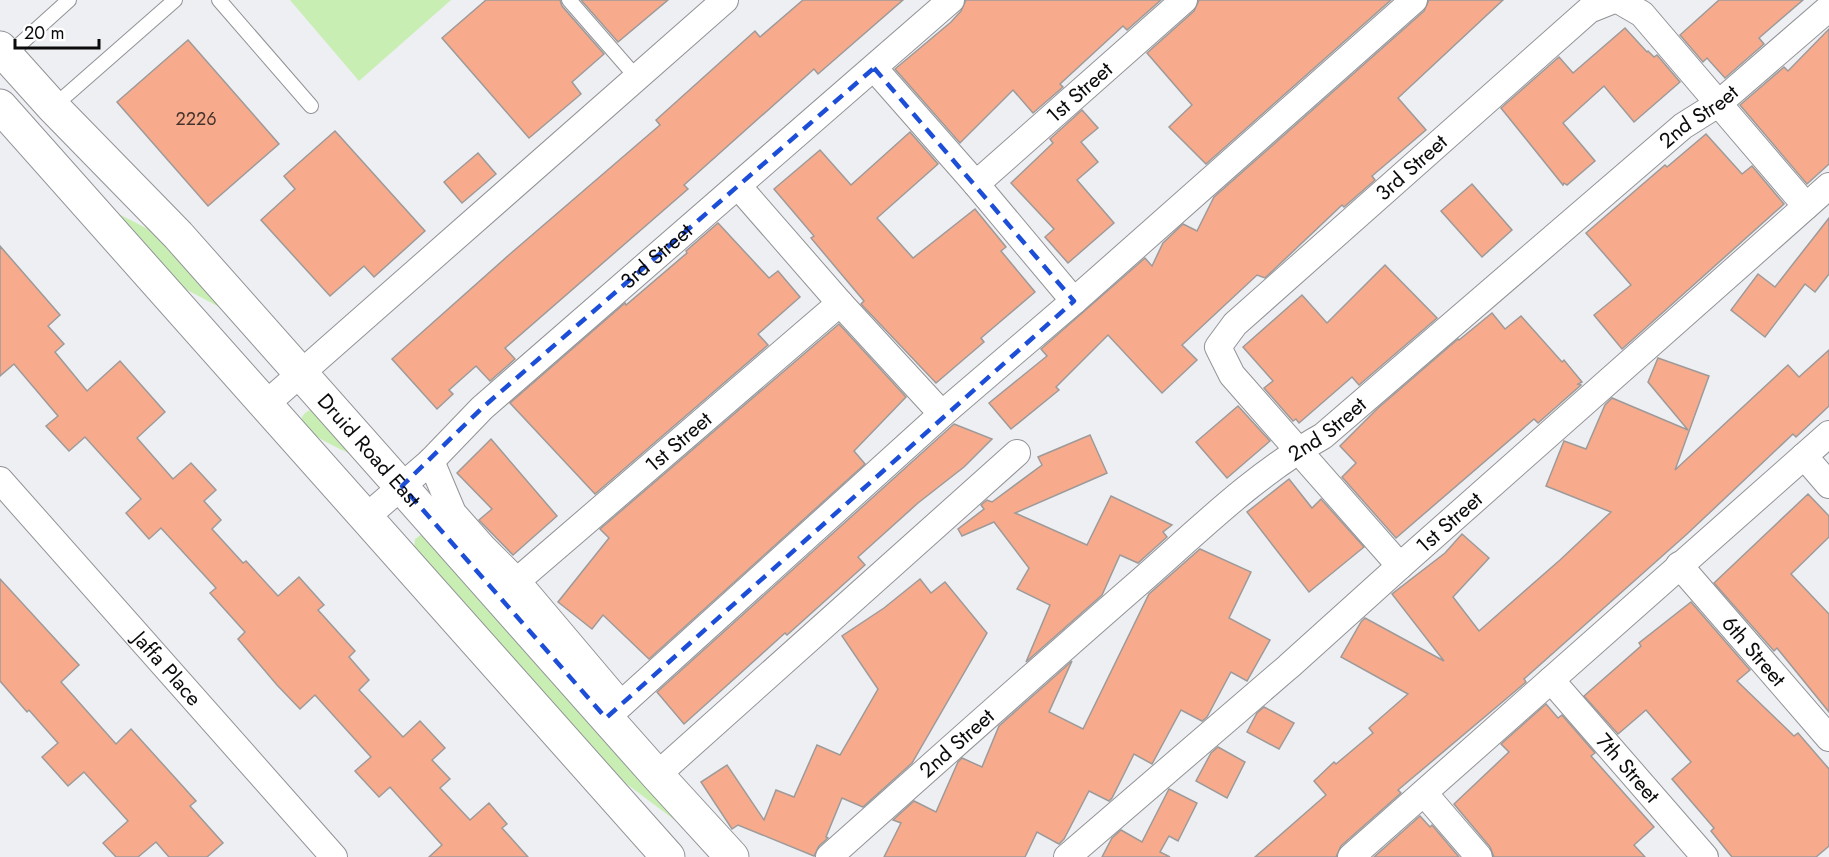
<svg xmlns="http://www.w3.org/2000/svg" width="1829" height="857" font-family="Jost,sans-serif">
<rect width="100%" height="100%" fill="#eeeff3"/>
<!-- green -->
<g fill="#c9eeb4">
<path d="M290,0h161l-92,81z"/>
<path d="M113,211l64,33 48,66 -36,-19 -13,-10z"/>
<path d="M310,410h6l39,46c-11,-6 -76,-31 -45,-46z"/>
<path d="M422,534l266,296 -72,-54 -202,-228 1,-9z"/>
</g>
<!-- building -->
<g fill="#f7ab8c" stroke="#9e9a99" stroke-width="1.5">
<path d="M486,0h74l2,6 42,48 -32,28 9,12 -52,44 -87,-100z"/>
<path d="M581,0h87l-50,42z"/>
<path d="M803,0h100l-85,74 -4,-5 -130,116 4,4 -183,159 10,11 -25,22 -14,-15 -27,24 4,4 -16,15 -45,-50 118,-105 150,-129 -4,-5 99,-89 5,6z"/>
<path d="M966,0h195l-34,30 -4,-4 -63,58 3,3 -30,26 -20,-23 -53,53 -65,-74 56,-47 10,-11z"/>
<path d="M1199,0h192l-185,164 -37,-37 23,-22 -45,-52 47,-42z"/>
<path d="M1429,0h74l-105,98 28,32 -54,46 3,4 -31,27 -2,-2 -77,73 -8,-3 -75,70 15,15 -35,33 -54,-58 -52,52 3,3 -48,39 -22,-26 58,-47 -6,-7 104,-91 7,8 11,-23 20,-19 14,7 17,-34 210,-186z"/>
<path d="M1719,0h84l-44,38 5,6 -39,34 -18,-20 -4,4 -23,-27z"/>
<path d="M1625,28l22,24 1,-1 6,6 3,-2 23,27 -46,40 -30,-36 -41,37 32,38 -28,24 -3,-2 -1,2 -62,-77 58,-51 14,16z"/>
<path d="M1829,29v135l-22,20 -67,-79 44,-38 4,4z"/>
<path d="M188,40l91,104 -71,62 -91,-104z"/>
<path d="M1082,110l16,18 -17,14 17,20 -21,18 37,43 -46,40 -23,-26 9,-8 -43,-46 42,-40 -3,-4z"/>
<path d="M335,131l90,100 -51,46 -10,-11 -34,30 -69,-76 34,-31 -11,-13z"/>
<path d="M910,132l28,32 -61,54 36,40 62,-49 31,38 -5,4 34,41 -54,46 3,4 -48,41 -75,-79 3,-3 -53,-63 3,-2 -40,-47 46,-39 31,35z"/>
<path d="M1706,134l36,40 10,-8 32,38 -162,145 -28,-34 37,-30 -45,-52 79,-68 2,2z"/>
<path d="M478,153l18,21 -34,29 -18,-21z"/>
<path d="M1472,184l40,46 -30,27 -41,-46z"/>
<path d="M1829,218v56l-14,18 -10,-8 -40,53 -34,-27 27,-36 17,13z"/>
<path d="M718,223l51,55 9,-7 22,26 -42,37 10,11 -173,149 -85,-91 115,-100 1,2 61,-52 -1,-2z"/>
<path d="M0,246l60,69 -12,11 16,18 -9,8 32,39 33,-30 45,51 -28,26 36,41 18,-16 25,27 -12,11 17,19 -9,9 31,34 3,-2 32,35 21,-19 25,28 -6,5 37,41 -6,6 20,23 -10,10 44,47 17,-16 25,27 -13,12 18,19 -10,9 30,32 19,-17 18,21 -5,4 26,29h-99l13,-12 -52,-58 -11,10 -24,-26 16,-14 -56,-62 -15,14 -23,-24 -39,-46 7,-7 -35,-39 6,-5 -55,-60 -12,11 -23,-26 15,-14 -56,-62 -16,14 -23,-25 12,-10 -44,-52 -14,12z"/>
<path d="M1385,265l52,53 -78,67 -7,-8 -53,46 -3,-4 -3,2 -29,-33 9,-7 -30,-34 59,-52 25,28z"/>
<path d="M1492,313l13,16 16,-13 41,46 2,-2 18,22 -4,2 3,1 -43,38 -4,-4 -138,119 -54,-61 14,-14 -16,-17 38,-38 80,-69 1,1z"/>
<path d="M839,324l67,73 -52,54 11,13 -216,195 -46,-44 -11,14 -34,-27 51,-64 -9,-9z"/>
<path d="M1829,350v56l-33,31 -3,-3 -106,100 -163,145 2,3 -128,108 3,3 -60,53 -5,11h-81l71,-62 -12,-14 20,-19 2,2 37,-31 -4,-5 39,-34 -67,-37 20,-35 4,-4 79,43 -52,-67 53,-41 17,-19 27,24 -36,39 26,34 81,-71 51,-48 -65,-26 18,-45 22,8 19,-44 7,-7 76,32 -40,-48 10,-24 51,18 -34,94 113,-105 11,12z"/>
<path d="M1238,406l32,35 -43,37 -31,-36z"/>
<path d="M954,424l38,15 -28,28 -46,36 -60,54 7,8 -78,70 -2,-2 -101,91 -27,-32z"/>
<path d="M1090,435l17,38 -92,40 72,32 24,-49 61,29 -9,7 4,5 -29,26 -18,-8 -18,40 -76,67 24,-57 -33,-16 12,-21 -35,-46 -32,14 -4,-7 26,-20 -3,-4 6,-5 5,2 50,-37 -4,-8z"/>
<path d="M491,439l66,77 -44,39 -34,-35 13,-11 -35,-36z"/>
<path d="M1289,479l23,29 9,-9 43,48 -55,45 -62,-80z"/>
<path d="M1808,494l21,22v21l-38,37 38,40v98l-52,-64 -3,3 -60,-68z"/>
<path d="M1200,549l51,23 -22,46 41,22 -23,41 -16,-9 -24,45 -5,4 -21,-11 -29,54 -18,-10 -22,44 -3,3 -20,-10 -25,48 -5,5 -22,-12 -12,25h-141l17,-34 -8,-3 21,-19 22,11 22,-50 4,-4 20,9 17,-41 73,-65 -23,51 34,17 66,-135z"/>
<path d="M0,579l79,86 -18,17 55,62 15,-15 65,72 -6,5 33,37 -16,14h-38l-13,-15 -18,15h-22l-13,-14 25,-22 -44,-49 -16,14 -26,-29 16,-14 -29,-33 -2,2 -27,-31z"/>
<path d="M920,579l11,14 14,-11 42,51 -75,130 -49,44 -21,-9 -16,39 2,1 -9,8 -5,10 -76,-31 -6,4 -31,-47 26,-17 37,55 12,-30 18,7 23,-52 23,10 38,-66 -36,-53 42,-28z"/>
<path d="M1691,602l59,68 -13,11 57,55 4,-3 31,36v77l-13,11h-84l-21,-26 3,-3 -42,-49 19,-17 -45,-52 -28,24 -34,-38 57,-50 -2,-3z"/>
<path d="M1546,704l12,14 4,-3 33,38 -4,3 63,71 -20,18 11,12h-151l-4,-10 -36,-43 55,-52 -8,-8z"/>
<path d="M1264,707l30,16 -15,26 -32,-17 10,-19z"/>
<path d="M1218,747l27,15 -18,36 -31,-17 15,-28z"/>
<path d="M1169,789l28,14 -19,38 -9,-5 -9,16 10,5h-68l10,-19 9,-8 21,12z"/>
<path d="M1420,816l10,11 2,-2 27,32h-85z"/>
</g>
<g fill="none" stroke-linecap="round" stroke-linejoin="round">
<defs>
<g id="service">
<path d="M219,0l92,106"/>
<path d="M569,0l68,78"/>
<path d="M7,56l62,-56"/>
<path d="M53,107l122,-107"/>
</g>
<g id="minor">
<path d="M1618,0l24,14 164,192"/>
<path d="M874,68l102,116 98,117"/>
<path id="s1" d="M976,184l208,-184"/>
<path d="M738,186l102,117 102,111"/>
<path d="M266,404l459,-404"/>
<path d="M1804,456l25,29"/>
<path d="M431,461l22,52 31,35 33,33 104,123"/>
<path id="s2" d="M0,480l334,377"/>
<path id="s3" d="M365,518l66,-57 51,-53 469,-408"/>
<path id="s4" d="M1679,565l150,173"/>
<path id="s5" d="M1400,566l-168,-191 -14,-28 17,-23 354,-314 25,-10"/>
<path id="s6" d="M517,581l323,-278"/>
<path id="s7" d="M1551,680l154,177"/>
<path d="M606,718l336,-304 132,-113 340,-301"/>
<path d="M657,775l360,-322"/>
<path d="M1424,793l55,64"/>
<path id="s8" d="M829,857c102,-91 204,-182 306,-271 60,-52 118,-111 188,-150l360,-310 35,-22 111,-96"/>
<path id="s9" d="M1067,857l221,-190 112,-101 429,-380"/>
<path d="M1351,857l478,-423"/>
</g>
<g id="tertiary">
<path id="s10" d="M0,48l53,59 125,128 479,540 75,82"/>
<path d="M0,106l668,751"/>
</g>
</defs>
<!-- service casing -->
<use href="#service" stroke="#929397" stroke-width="16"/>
<!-- minor casing -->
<use href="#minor" stroke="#929397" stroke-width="28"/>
<!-- tertiary casing -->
<use href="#tertiary" stroke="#929397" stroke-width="35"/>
<!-- service -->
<use href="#service" stroke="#fff" stroke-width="14"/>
<!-- minor -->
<use href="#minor" stroke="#fff" stroke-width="26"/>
<!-- tertiary -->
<use href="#tertiary" stroke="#fff" stroke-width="33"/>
</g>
<!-- marked area -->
<path fill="none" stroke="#1d4ed8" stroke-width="4.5" stroke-dasharray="12 8" stroke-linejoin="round" d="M874,68l200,233 -468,417 -204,-232 80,-78z"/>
<g text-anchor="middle" stroke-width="6" stroke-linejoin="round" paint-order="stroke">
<!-- number labels -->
<g font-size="18" fill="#46332c">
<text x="196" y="125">2226</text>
</g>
<!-- street labels -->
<g font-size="21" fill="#0b0b0c" stroke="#fff">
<text dy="7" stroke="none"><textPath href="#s1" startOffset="138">1st Street</textPath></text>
<text dy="7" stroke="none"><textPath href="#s8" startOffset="1143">2nd Street</textPath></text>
<text dy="7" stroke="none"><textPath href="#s5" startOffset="550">3rd Street</textPath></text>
<text dy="7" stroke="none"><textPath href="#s3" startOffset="392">3rd Street</textPath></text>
<text dy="7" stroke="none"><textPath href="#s8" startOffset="657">2nd Street</textPath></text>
<text dy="7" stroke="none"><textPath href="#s6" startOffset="213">1st Street</textPath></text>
<text dy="7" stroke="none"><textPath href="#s10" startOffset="546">Druid Road East</textPath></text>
<text dy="7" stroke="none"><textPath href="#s9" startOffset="508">1st Street</textPath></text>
<text dy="7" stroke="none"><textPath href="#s4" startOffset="114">6th Street</textPath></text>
<text dy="7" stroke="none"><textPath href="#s2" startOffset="252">Jaffa Place</textPath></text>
<text dy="7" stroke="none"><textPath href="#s8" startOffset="171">2nd Street</textPath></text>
<text dy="7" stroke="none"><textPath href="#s7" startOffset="117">7th Street</textPath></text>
</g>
</g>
<!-- scale -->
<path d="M15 39v9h84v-9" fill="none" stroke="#0b0b0c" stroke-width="3"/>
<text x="24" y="39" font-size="18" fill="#0b0b0c" stroke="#ffffff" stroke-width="4.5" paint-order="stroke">20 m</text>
</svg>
